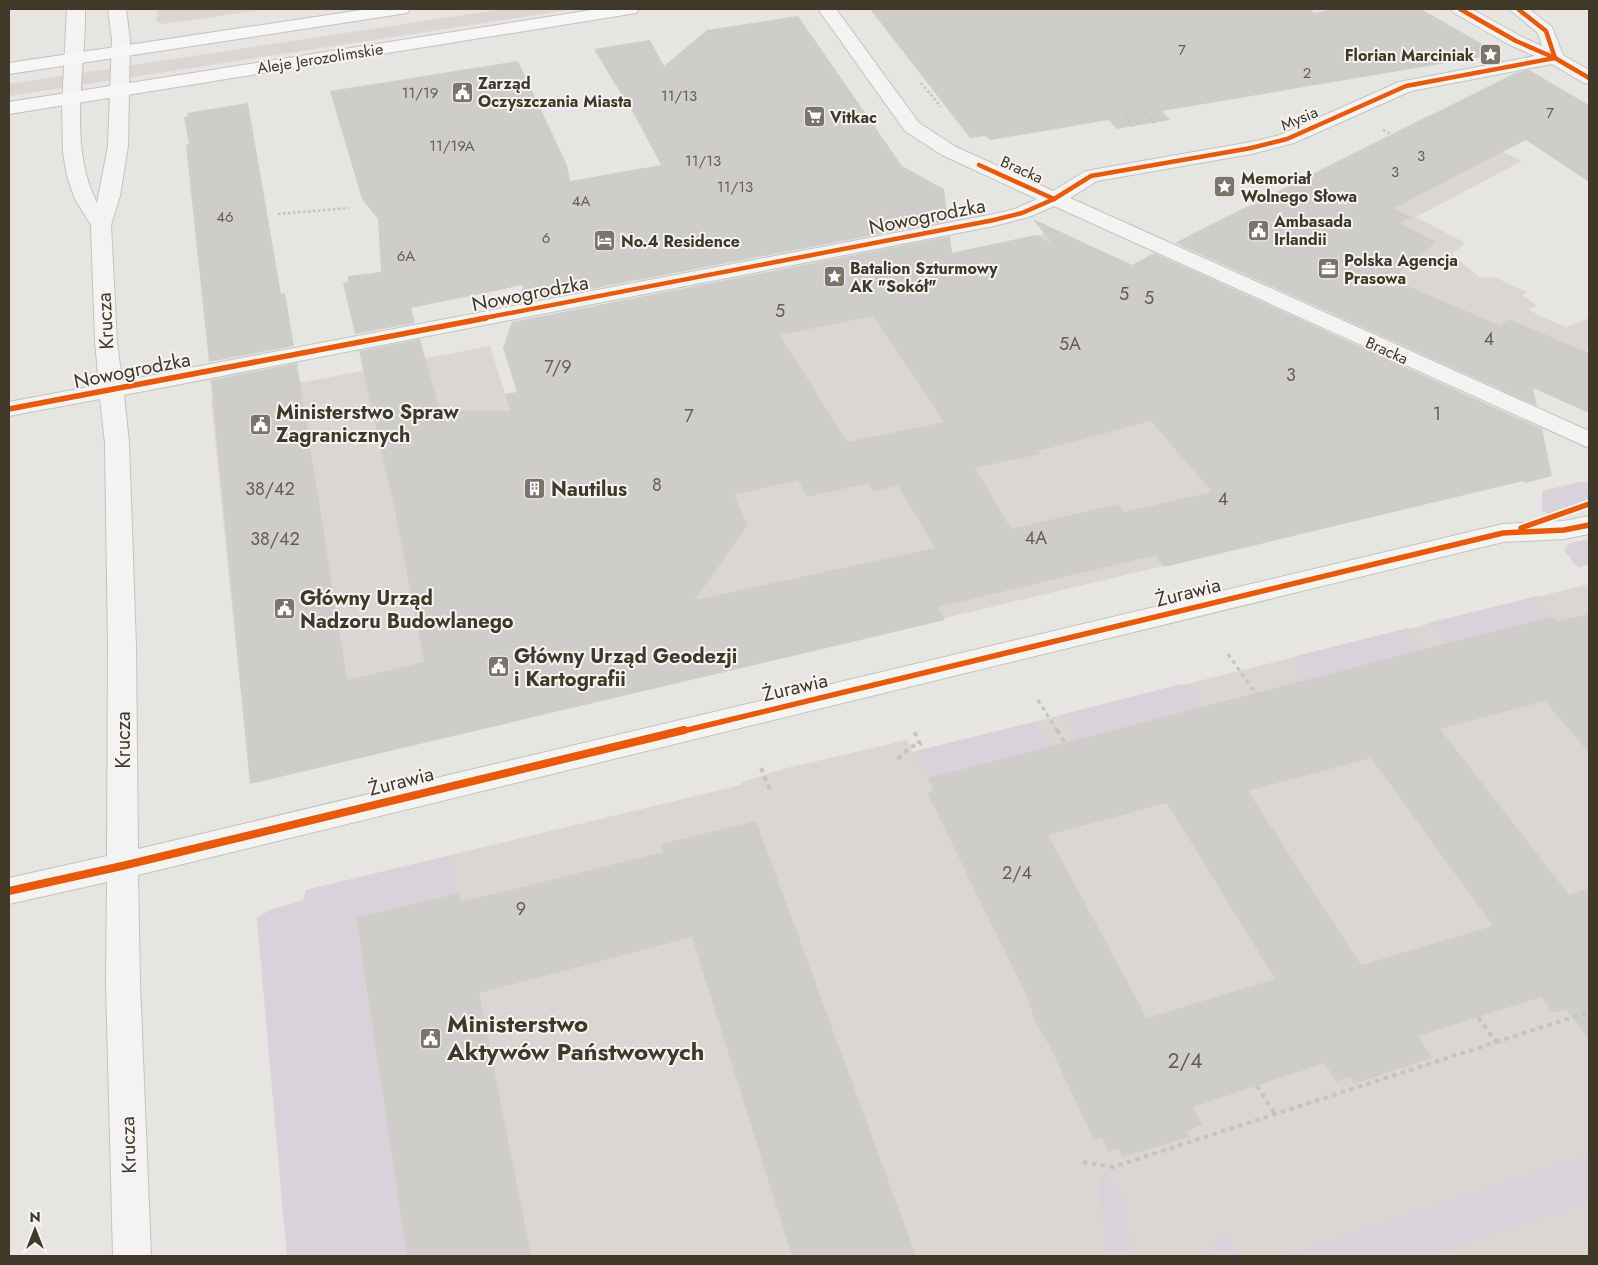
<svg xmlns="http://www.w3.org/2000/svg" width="1598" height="1265" font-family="Jost,sans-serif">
<rect width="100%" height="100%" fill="#e7e5e2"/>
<!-- built -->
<g fill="#dad6d1">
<path d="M158,9h111l-105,15 -8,-2z"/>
<path d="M503,9h72l-566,87v-12z"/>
<path d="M1428,116l94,45 -106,56 49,26 -13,11 27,23 17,1 29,13 2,2 -5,2 15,11 -9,3 10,6 28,12 23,-9v30l-45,45 -354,-158z"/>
<path d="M1058,231l23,208 109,-30 107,125 -1047,250 -39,-384 279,-54 29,92 227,-98 70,-59z"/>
<path d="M1589,584v672h-1302l-30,-338 15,-9 31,-8 3,-11 435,-105v-3l46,-14 120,-28 6,12z"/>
</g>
<!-- green -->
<g fill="#dad2d9">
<path d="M1580,482h9v19l-40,13 -7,-3v-20z"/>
<path d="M1589,539v25l-11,4 -14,-18 6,-7z"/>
<path d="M1537,596l15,21 -106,27 -18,-21z"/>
<path d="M1408,628l18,22 -110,27 -9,5c-6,-8 -17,-16 -11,-26z"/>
<path d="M1181,684l8,3 17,19 -130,34 -16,-25z"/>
<path d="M1037,721l17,25 -129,34 -13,-28z"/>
<path d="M453,855l6,38 -104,26 52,337h-120l-30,-338 15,-9 31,-8 3,-11z"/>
<path d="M1589,1154v50l-158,52h-149z"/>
<path d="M1099,1174l11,2 18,27 3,53h-27z"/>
<path d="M1226,1230l13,26h-32c0,-12 11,-19 19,-26z"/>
</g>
<!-- building -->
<g fill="#cfcdca" fill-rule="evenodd">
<path d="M870,9h439l5,4 21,-4h86l79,45 -338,57 8,9 -54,9 -7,-9 -119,20 -4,-4 -16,2z"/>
<path d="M798,16l104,150 42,23 4,32 -430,82 5,-18 -112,23 4,15 -60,11 -12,-51 5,-1v-6l33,-4 -3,-53 -16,-20 -32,-108 188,-30 49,104 3,16 91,-16 -36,-68h-2l-29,-48 56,-9 14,26 43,-36z"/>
<path d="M1529,70l60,35v77l-63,-42 -132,68 17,9 -11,6 36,19 -41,35 10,4 -2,3 98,42 7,-7 81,34v60l-56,-25 4,18 -362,-163 340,-170z"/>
<path d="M248,103l33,191 4,-1 9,53 -85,16 -23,-217 3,-1 -5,-27h4l-1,-4z"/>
<path d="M1033,219l99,46 22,-12 388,176 10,47 -27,7 -2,-2 -359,86 -8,-12 -218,52 7,13 -695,164 -39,-404 86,-17 50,317 77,-18 -29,-151 -36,-160 61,-12 20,72h70l-5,-17 12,-2 -14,-44 9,-26 438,-86 2,17 84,-18 16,9zM873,316l71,106 -97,20 -67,-107zM1151,421l61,71 -88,20 -6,-8 -107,25 -36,-61 65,-14 -2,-3zM798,480l9,17 61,-14 5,8 25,-5 37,62 -240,52 53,-75 -14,-30z"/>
<path d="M1589,614v139l-44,-52 -105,28 129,166 20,-7v152l-23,-31 -13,4 -12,-16 -123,39 14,22 -78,26 -4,-7 -14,5 -11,-19 -132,44 9,18 -15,6 3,6 -68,20 -3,-8 -11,3 -6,-15 -8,3 -44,-93 -16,-28 -6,-21 -101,-205 7,-2 -6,-13 566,-147 58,-14 5,4zM1371,758l122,168 -132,39 -113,-174zM1167,803l108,176 -128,39 -99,-183z"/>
<path d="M756,821l160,435h-124l-100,-319 -213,56 52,263h-124l-51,-338 103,-25 2,8 37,-8 165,-41 -2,-8z"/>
</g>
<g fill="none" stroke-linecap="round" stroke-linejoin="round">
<defs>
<path id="minor" d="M67,9h18c1,63 -18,136 12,194l11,-57 4,-106 -4,-31h18l4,31 -2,106 -8,50 -9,29 6,117 5,39 872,-167 21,-5 22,-10 -95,-44 -37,-24 -87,-122h18l83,114 37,24 97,44 31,-19 7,-2 160,-28 29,-7 119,-53 136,-26 -25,-11 -56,-32 -3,-4h21l50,28 20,9 -4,-13 -29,-24h20l23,18 11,28 26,15v14l-7,-2 -30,-18 -141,27 -117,52 -43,11 -154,27 -27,17 519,233v17l-535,-242 -25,11 -35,9 -870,169 5,48 7,203 2,203 1365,-325 61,-3 25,-5v18l-25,5 -61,3 -1365,333 2,108 11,273h-38l-7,-273 1,-101 -98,22v-26l98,-22 1,-210 -3,-203 -5,-44 -91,17v-14l90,-17 -4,-43 -4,-117 -16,-26 -8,-23 -4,-24 -1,-47z"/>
<g id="major">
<path d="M368,9h42l-3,4 -6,1 -392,60v-11z"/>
<path d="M598,9h41l-3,4 -6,1 -621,100v-12z"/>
</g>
</defs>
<!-- minor casing -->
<use href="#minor" stroke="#c5c3c0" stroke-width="2"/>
<!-- major casing -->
<use href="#major" stroke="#c5c2be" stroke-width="2"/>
<!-- path-far2 -->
<g stroke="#c5c4c0" stroke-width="2.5" stroke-dasharray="2.5 2.5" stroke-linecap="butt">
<path d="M921,83l20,24"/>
<path d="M1146,114l8,9"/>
<path d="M1125,117l8,9"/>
<path d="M1383,130l9,4"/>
<path d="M278,214l71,-6"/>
</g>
<!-- path-far1 -->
<g stroke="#c5c4c0" stroke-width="3" stroke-dasharray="4 4" stroke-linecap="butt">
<path d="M1228,654l28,40"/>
<path d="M1038,700l20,32"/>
</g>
<!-- path -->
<g stroke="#c5c4c0" stroke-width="4" stroke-dasharray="4.5 4.5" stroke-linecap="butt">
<path d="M1057,730l8,13"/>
<path d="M898,759l12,-12 10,-3 -6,-13"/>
<path d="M761,768l9,22"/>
<path d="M1496,1042l93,-30"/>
<path d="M1257,1086l18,28"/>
<path d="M1083,1162l30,5 383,-125 -18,-25"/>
</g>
<!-- minor -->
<use href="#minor" fill="#f4f3f1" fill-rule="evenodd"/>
<!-- major -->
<use href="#major" fill="#f6f6f6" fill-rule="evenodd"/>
<defs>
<g id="cycleway-far2">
<path d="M1460,9l56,32 39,17 34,20"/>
<path d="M1518,9l28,22 9,27"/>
<path d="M979,165l75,34"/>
<path d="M479,319l515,-99 28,-7 32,-14 37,-23 160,-28 36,-9 119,-53 149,-28"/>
</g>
<g id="cycleway-far1">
<path d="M9,409l477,-91"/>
<path d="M1521,528l68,-24"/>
<path d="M679,732l824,-199 61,-3 25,-5"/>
</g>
<path id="cycleway" d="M9,891l113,-25 562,-136"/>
</defs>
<!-- cycleway-far2 casing -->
<use href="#cycleway-far2" stroke="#f6f4f0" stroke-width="7"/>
<!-- cycleway-far1 casing -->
<use href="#cycleway-far1" stroke="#f6f4f0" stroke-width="9"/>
<!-- cycleway casing -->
<use href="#cycleway" stroke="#f6f4f0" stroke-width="11"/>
<!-- cycleway-far2 -->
<use href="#cycleway-far2" stroke="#e8590c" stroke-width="4.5"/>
<!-- cycleway-far1 -->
<use href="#cycleway-far1" stroke="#e8590c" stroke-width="5.5"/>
<!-- cycleway -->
<use href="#cycleway" stroke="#e8590c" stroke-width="8"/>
</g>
<!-- icons -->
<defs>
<symbol id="sight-square" viewBox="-11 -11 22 22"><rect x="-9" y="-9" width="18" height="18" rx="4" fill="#7a756a" stroke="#f6f4f0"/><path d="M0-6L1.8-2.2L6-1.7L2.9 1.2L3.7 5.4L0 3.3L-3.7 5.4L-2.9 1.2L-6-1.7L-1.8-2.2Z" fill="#fff"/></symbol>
<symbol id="civic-square" viewBox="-11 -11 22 22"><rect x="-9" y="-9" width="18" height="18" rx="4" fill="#7a756a" stroke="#f6f4f0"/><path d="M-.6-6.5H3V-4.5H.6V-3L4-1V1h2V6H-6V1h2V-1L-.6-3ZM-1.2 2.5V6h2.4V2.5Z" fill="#fff"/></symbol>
<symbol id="supermarket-square" viewBox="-11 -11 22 22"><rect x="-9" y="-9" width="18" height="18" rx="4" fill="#7a756a" stroke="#f6f4f0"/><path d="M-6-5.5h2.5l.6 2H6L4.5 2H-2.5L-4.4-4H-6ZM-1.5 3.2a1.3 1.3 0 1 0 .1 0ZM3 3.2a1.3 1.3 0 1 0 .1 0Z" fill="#fff"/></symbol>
<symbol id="hotel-square" viewBox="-11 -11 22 22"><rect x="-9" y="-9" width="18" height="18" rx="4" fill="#7a756a" stroke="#f6f4f0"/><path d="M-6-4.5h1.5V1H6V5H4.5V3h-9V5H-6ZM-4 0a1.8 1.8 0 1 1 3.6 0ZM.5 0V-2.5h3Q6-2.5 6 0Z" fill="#fff"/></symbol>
<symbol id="office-square" viewBox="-11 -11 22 22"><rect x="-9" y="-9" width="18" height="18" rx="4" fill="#7a756a" stroke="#f6f4f0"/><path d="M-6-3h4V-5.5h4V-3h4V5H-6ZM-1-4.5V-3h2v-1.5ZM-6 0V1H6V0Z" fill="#fff"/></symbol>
<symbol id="building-square" viewBox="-11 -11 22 22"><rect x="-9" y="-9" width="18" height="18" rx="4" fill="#7a756a" stroke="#f6f4f0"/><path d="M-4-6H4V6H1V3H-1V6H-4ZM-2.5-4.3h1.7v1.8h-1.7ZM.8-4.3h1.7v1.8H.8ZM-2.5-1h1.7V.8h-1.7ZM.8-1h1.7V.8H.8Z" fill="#fff"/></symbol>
</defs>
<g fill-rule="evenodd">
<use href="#sight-square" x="1478" y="42" width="25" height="25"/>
<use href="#civic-square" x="450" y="80" width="25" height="25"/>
<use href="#supermarket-square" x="802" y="104" width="25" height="25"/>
<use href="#sight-square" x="1212" y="174" width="25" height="25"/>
<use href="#civic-square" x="1246" y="218" width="25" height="25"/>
<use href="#hotel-square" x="592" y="228" width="25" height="25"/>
<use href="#office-square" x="1316" y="256" width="25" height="25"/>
<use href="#sight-square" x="822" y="264" width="25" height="25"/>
<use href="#civic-square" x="248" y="412" width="25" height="25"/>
<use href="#building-square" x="522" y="476" width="25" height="25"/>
<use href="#civic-square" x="272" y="596" width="25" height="25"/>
<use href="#civic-square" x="486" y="654" width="25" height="25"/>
<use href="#civic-square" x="418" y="1026" width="25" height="25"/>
</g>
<g text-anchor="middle" stroke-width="4" stroke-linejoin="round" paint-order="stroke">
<!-- far-number labels -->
<g font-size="15" fill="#645f53">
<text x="1182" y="55">7</text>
<text x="1307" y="78">2</text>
<text x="420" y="98">11/19</text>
<text x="679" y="101">11/13</text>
<text x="1550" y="118">7</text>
<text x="452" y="151">11/19A</text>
<text x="1421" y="161">3</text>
<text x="703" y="166">11/13</text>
<text x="1395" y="177">3</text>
<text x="735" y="192">11/13</text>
<text x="581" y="206">4A</text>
<text x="225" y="222">46</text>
<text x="546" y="243">6</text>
<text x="406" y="261">6A</text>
</g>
<!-- far-poi labels -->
<g font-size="16" font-weight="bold" fill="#3f392a" stroke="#f6f4f0" text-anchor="start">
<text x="1474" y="61" text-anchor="end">Florian Marciniak</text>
<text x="478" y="89">Zarząd<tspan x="478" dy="18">Oczyszczania Miasta</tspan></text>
<text x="830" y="123">Vitkac</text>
<text x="1241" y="184">Memoriał<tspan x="1241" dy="18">Wolnego Słowa</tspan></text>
<text x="1274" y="227">Ambasada<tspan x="1274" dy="18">Irlandii</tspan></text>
<text x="621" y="247">No.4 Residence</text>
<text x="1344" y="266">Polska Agencja<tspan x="1344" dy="18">Prasowa</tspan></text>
<text x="850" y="274">Batalion Szturmowy<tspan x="850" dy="18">AK "Sokół"</tspan></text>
</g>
<!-- far-street labels -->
<g font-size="16" fill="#3f392a" stroke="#f6f4f0">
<text transform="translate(320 58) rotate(-9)" y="6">Aleje Jerozolimskie</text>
<text transform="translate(1299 118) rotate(-23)" y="6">Mysia</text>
<text transform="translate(1022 169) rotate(24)" y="6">Bracka</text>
<text transform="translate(1387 350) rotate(24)" y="6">Bracka</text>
</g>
<!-- number labels -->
<g font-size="18" fill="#645f53">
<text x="1124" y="300">5</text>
<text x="1149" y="304">5</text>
<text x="780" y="317">5</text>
<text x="1489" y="345">4</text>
<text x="1070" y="350">5A</text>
<text x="558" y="373">7/9</text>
<text x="1291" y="381">3</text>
<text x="1437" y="420">1</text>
<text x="689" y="422">7</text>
<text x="657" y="491">8</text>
<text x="270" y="495">38/42</text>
<text x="1223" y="505">4</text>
<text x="1036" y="544">4A</text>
<text x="275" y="545">38/42</text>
<text x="1017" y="879">2/4</text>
<text x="521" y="915">9</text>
</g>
<!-- street labels -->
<g font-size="20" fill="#3f392a" stroke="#f6f4f0">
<text transform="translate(927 216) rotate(-11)" y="7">Nowogrodzka</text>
<text transform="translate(530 293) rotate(-11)" y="7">Nowogrodzka</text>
<text transform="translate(105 321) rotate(-93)" y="7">Krucza</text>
<text transform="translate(132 370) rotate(-11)" y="7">Nowogrodzka</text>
<text transform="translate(1188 592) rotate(-14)" y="7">Żurawia</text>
<text transform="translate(795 687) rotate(-13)" y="7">Żurawia</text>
<text transform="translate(123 740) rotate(-90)" y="7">Krucza</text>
<text transform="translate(401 781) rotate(-14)" y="7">Żurawia</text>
<text transform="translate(128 1145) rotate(-92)" y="7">Krucza</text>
</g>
<!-- poi labels -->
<g font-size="20" font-weight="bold" fill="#3f392a" stroke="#f6f4f0" text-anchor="start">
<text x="276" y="419">Ministerstwo Spraw<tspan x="276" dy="23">Zagranicznych</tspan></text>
<text x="551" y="496">Nautilus</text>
<text x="300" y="605">Główny Urząd<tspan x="300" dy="23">Nadzoru Budowlanego</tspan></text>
<text x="514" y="663">Główny Urząd Geodezji<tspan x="514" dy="23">i Kartografii</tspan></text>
</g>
<!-- near-number labels -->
<g font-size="21" fill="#645f53">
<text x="1185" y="1068">2/4</text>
</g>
<!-- near-poi labels -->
<g font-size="24" font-weight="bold" fill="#3f392a" stroke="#f6f4f0" text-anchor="start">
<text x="447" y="1032">Ministerstwo<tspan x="447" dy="28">Aktywów Państwowych</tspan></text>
</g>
</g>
<!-- border -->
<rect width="1598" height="1265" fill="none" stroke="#3f392a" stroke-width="20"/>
<!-- north arrow -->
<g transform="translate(35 1230)" stroke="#f6f4f0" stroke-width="4" paint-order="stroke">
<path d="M0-4L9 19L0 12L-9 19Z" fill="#3f392a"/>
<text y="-8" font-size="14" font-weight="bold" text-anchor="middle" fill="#3f392a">N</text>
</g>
</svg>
